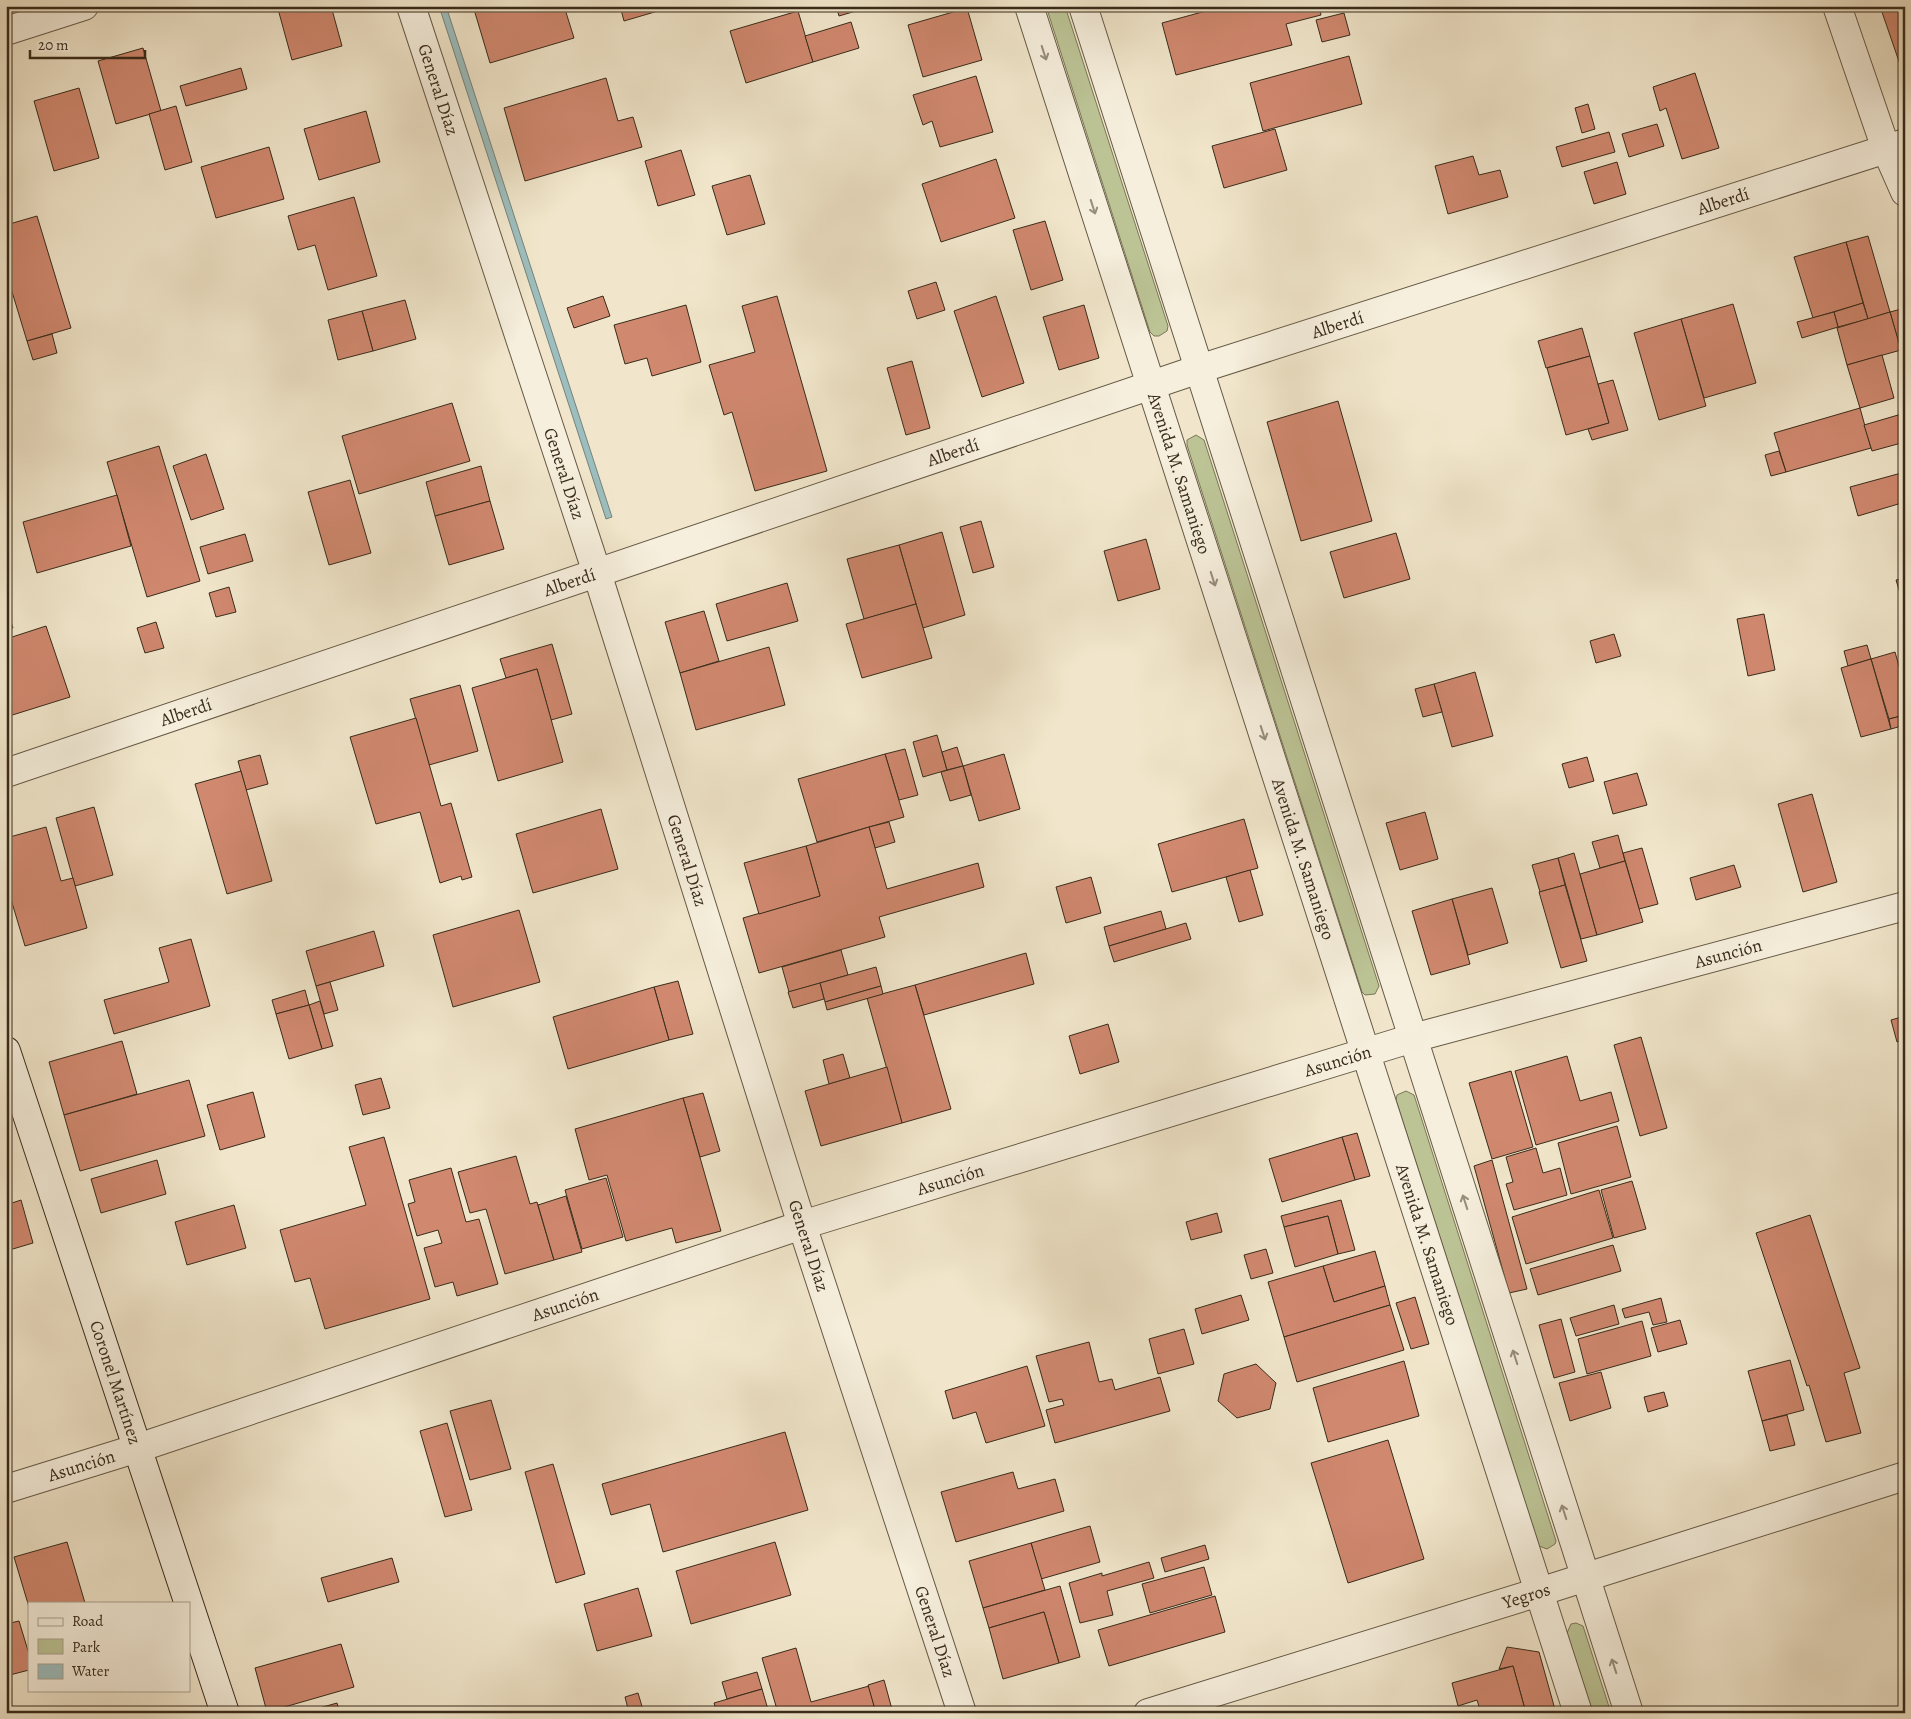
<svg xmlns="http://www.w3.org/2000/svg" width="1911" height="1719" font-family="Alegreya,serif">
<rect width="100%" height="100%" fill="#f1e6cb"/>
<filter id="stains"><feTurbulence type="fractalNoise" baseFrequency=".004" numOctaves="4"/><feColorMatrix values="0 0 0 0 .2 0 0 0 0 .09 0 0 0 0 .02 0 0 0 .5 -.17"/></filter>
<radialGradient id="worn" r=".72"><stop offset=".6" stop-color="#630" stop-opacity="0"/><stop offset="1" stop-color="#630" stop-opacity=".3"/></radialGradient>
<!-- green -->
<g fill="#bcc496" stroke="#7a7858">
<path d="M1046,6h19l103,320 -1,5 -8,5h-5l-4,-4z"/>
<path d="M1196,435l8,5 175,546 -4,8 -10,1 -3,-3 -175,-547v-5z"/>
<path d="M1406,1091l8,4 142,446 -1,3 -8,5 -8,-3 -143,-446 1,-5z"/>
<path d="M1576,1623l7,3 28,87h-18l-26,-80 4,-9z"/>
</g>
<!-- water -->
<path fill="#9dbebe" stroke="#75837c" d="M439,6h7l166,511 -6,2z"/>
<!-- building -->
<g fill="#d0886f" stroke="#382b1a">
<path d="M289,6h42l11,40 -50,14 -14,-51z"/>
<path d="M473,6h81l1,3 9,-3 10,32 -84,25z"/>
<path d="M620,6h36l2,5 -34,10z"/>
<path d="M836,6h37l-34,10z"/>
<path d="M1224,6h95l2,9 -35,9 6,21 -116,30 -14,-52z"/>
<path d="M1905,6v73l-23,-67 15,-6z"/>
<path d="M967,8l15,52 -59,17 -15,-52z"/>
<path d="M798,11l15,51 -67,21 -16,-52z"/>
<path d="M1344,13l6,22 -28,7 -6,-22z"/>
<path d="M851,22l8,26 -46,14 -8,-26z"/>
<path d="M143,48l18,63 -45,13 -18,-63z"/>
<path d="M1349,56l13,48 -99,27 -13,-48z"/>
<path d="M241,68l6,21 -61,17 -6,-20z"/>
<path d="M1695,73l24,75 -37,11 -16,-51 -6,3 -7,-24z"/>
<path d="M976,76l17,56 -53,15 -8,-26 -9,4 -10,-30z"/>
<path d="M606,78l12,43 15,-4 9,30 -117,34 -21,-73z"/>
<path d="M79,88l20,70 -45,13 -20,-70z"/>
<path d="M1588,104l7,25 -13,4 -7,-25z"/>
<path d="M176,106l16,56 -27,8 -16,-56z"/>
<path d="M366,111l14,51 -61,18 -15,-51z"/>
<path d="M1657,124l7,22 -35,11 -7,-23z"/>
<path d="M1275,129l12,41 -63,18 -12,-42z"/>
<path d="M1609,132l6,20 -53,15 -6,-20z"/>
<path d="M269,147l15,52 -68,19 -15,-51z"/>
<path d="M681,150l14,45 -37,11 -13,-45z"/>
<path d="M1473,156l6,19 21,-5 8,27 -60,17 -13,-48z"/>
<path d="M996,159l19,59 -74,24 -19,-58z"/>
<path d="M1617,162l9,32 -32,10 -10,-32z"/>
<path d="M750,175l15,49 -38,11 -15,-49z"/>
<path d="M354,197l23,79 -49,14 -13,-45 -17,5 -10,-34z"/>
<path d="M37,216l34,112 -44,13 -21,-69v-47z"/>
<path d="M1045,221l18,59 -32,10 -18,-60z"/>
<path d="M1868,236l22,76 -22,7 -22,-77z"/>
<path d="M1846,242l17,61 -50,15 -19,-61z"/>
<path d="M936,282l9,28 -28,9 -9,-28z"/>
<path d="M603,296l7,20 -36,12 -7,-20z"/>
<path d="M777,296l50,175 -72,20 -23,-79 -8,3 -15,-50 46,-13 -13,-46z"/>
<path d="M996,296l28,87 -42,14 -28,-86z"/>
<path d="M405,300l11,39 -43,12 -11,-40z"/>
<path d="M1863,303l5,16 -30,8 -4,-15z"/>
<path d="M1733,304l23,79 -52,15 -23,-79z"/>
<path d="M686,305l15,57 -49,14 -5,-18 -22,6 -11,-39z"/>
<path d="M1084,305l15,53 -40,12 -16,-53z"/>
<path d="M1905,308v41l-4,2 -11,-39z"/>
<path d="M362,311l11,40 -35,9 -10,-40z"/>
<path d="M1834,312l4,15 -36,11 -5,-16z"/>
<path d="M1890,312l11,38 -54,15 -10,-37z"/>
<path d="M1681,319l25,87 -47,14 -25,-87z"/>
<path d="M1582,328l8,28 -44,12 -8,-27z"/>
<path d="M52,334l5,19 -24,7 -6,-19z"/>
<path d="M1882,355l12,43 -34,10 -13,-43z"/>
<path d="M1590,356l19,67 -43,12 -19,-67z"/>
<path d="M912,361l18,67 -24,7 -19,-67z"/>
<path d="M1613,380l15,50 -36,10 -4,-11 21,-6 -11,-39z"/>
<path d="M1338,401l34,120 -71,20 -34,-119z"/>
<path d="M452,403l18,58 -111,33 -17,-58z"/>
<path d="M1860,408l11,40 -85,24 -12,-39z"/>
<path d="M1905,413v29l-33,9 -8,-26z"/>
<path d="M159,446l41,135 -53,16 -40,-135z"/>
<path d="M1779,451l7,21 -15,4 -6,-21z"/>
<path d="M206,454l18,55 -33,11 -18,-54z"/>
<path d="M481,466l9,35 -55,15 -9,-34z"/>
<path d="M1905,472v30l-47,14 -8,-29z"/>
<path d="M350,480l21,73 -42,12 -21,-73z"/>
<path d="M117,495l14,51 -94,27 -14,-51z"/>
<path d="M490,501l14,48 -55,16 -14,-49z"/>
<path d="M981,521l13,46 -21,6 -13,-46z"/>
<path d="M942,532l23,83 -42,13 -24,-83z"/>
<path d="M1396,533l14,46 -66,19 -14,-46z"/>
<path d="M245,534l8,27 -45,13 -8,-27z"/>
<path d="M1146,539l14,50 -42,12 -14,-50z"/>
<path d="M899,545l17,59 -52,15 -17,-60z"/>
<path d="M1905,578v31l-9,-29z"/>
<path d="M787,583l11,38 -71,20 -11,-37z"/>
<path d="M229,587l7,25 -20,5 -7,-24z"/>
<path d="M916,604l16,54 -70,20 -16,-54z"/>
<path d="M6,605l7,23 -7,2z"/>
<path d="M704,611l15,50 -39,12 -15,-51z"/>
<path d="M1764,614l11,56 -27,6 -11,-57z"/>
<path d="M156,622l8,26 -19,5 -8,-25z"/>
<path d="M46,626l24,71 -64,20v-78z"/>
<path d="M1614,634l7,22 -25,7 -6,-22z"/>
<path d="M552,644l20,70 -21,6 -14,-51 -31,9 -6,-19z"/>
<path d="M1867,645l4,14 -23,7 -4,-15z"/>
<path d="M769,647l16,58 -89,25 -16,-57z"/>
<path d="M1895,652l10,35v28l-16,4 -18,-60z"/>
<path d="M1871,659l20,70 -30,8 -20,-69z"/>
<path d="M537,669l26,93 -65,19 -26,-93z"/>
<path d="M1475,672l18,64 -41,11 -18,-63z"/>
<path d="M1434,684l8,28 -19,5 -8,-28z"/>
<path d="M460,685l18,66 -49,14 -19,-66z"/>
<path d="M1905,715v10l-14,4 -2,-10z"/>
<path d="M416,718l25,88 10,-3 21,74 -10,3 -1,-4 -21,7 -20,-71 -44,12 -26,-87z"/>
<path d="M937,735l10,35 -24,7 -10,-35z"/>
<path d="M957,747l6,19 -16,4 -5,-18z"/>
<path d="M905,749l13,46 -19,5 -14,-46z"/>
<path d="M885,754l19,63 -87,25 -19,-63z"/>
<path d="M1004,754l16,55 -41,12 -16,-55z"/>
<path d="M260,755l8,29 -22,6 -8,-29z"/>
<path d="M1587,757l7,24 -25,7 -7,-24z"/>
<path d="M963,766l8,29 -21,6 -9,-29z"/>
<path d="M241,771l31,110 -45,13 -32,-110z"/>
<path d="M1637,773l10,32 -34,9 -9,-32z"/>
<path d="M1812,794l25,88 -34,10 -25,-88z"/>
<path d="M94,807l19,68 -38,11 -19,-68z"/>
<path d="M601,809l17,60 -85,24 -17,-59z"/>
<path d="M1425,812l13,47 -38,11 -14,-47z"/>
<path d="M1244,819l14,49 -86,24 -14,-48z"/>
<path d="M889,822l6,20 -20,6 -6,-21z"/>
<path d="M46,827l15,54 12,-3 14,50 -62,18 -15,-50 -4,1v-59z"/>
<path d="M869,827l18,62 91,-26 6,24 -105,30 6,20 -126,36 -16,-55 77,-22 -14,-50z"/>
<path d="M1618,835l7,26 -25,7 -8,-26z"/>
<path d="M806,846l14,50 -61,18 -15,-51z"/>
<path d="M1642,848l16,56 -19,5 -16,-56z"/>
<path d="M1574,853l23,82 -16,4 -23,-81z"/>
<path d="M1558,858l7,27 -25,7 -8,-27z"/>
<path d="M1625,861l18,61 -46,13 -17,-61z"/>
<path d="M1734,865l7,22 -45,13 -6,-22z"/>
<path d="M1250,870l13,45 -24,7 -13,-45z"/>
<path d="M1091,877l10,36 -35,10 -10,-36z"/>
<path d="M1565,885l22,76 -26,7 -22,-76z"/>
<path d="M1492,888l16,55 -40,12 -16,-56z"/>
<path d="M1452,899l18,65 -39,11 -19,-64z"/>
<path d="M519,910l21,72 -87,25 -20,-72z"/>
<path d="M1161,911l5,18 -57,17 -5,-19z"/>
<path d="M1186,923l5,16 -77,23 -5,-16z"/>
<path d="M374,931l10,35 -68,20 -10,-35z"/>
<path d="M191,939l19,67 -96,28 -10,-34 65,-18 -10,-34z"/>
<path d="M841,950l7,25 -59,17 -7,-25z"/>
<path d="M1026,953l8,31 -110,31 -9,-30z"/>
<path d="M876,967l5,19 -56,16 -5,-19z"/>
<path d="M678,981l15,53 -24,6 -15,-53z"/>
<path d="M330,982l8,28 -14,4 -8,-28z"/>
<path d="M820,983l4,16 -31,9 -5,-16z"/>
<path d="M915,985l36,124 -49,14 -35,-125z"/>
<path d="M881,986l2,8 -56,16 -2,-8z"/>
<path d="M654,987l15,53 -101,29 -15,-52z"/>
<path d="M305,990l4,15 -33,9 -4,-14z"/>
<path d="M320,1001l13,45 -11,3 -13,-44z"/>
<path d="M309,1005l13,44 -33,10 -13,-45z"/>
<path d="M1905,1016v23l-8,3 -6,-22z"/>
<path d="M1108,1024l11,38 -39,12 -11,-38z"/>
<path d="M1641,1037l26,91 -27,8 -26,-91z"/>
<path d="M122,1041l15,53 -73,21 -15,-53z"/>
<path d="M843,1054l7,24 -21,6 -6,-24z"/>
<path d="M1567,1056l13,45 31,-9 8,29 -83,24 -21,-74z"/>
<path d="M887,1067l15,56 -81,23 -16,-55z"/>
<path d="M1511,1071l22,76 -41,12 -23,-76z"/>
<path d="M381,1078l9,30 -27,7 -8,-30z"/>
<path d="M189,1080l16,56 -125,35 -16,-56z"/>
<path d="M253,1092l12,45 -45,13 -13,-45z"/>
<path d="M703,1093l17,58 -20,6 -17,-59z"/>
<path d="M683,1098l38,133 -45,12 -4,-15 -46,13 -19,-66 -18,5 -14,-51z"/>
<path d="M1617,1126l14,51 -60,17 -13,-51z"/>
<path d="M1357,1133l13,43 -15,4 -13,-43z"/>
<path d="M384,1137l46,162 -105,30 -15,-51 -15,4 -15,-52 86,-25 -17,-58z"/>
<path d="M1342,1137l13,43 -73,22 -13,-43z"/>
<path d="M1536,1148l7,25 17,-5 7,27 -53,15 -8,-26 7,-2 -7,-25z"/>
<path d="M516,1156l14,48 7,-2 17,58 -49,14 -19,-65 -16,4 -12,-41z"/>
<path d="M157,1160l9,34 -65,19 -10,-34z"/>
<path d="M1492,1160l35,129 -18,4 -35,-127z"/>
<path d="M451,1168l15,54 13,-3 19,65 -41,12 -4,-14 -18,5 -11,-39 18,-5 -4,-13 -21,6 -9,-32 7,-2 -6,-22z"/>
<path d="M606,1178l17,59 -41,12 -17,-59z"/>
<path d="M1632,1181l14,48 -32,9 -13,-48z"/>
<path d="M1599,1190l14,48 -87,26 -14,-47z"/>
<path d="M566,1196l16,56 -28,8 -16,-55z"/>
<path d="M21,1200l12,43 -27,8v-46z"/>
<path d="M1341,1200l14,50 -17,4 -10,-38 -44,11 -3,-11z"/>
<path d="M234,1205l12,43 -59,17 -12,-43z"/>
<path d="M1217,1213l5,19 -31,8 -5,-18z"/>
<path d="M1810,1215l50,153 -16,5 17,60 -35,9 -17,-57 -2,1 -51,-153z"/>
<path d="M1328,1216l10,38 -43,13 -11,-40z"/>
<path d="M1613,1245l8,26 -83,24 -8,-26z"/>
<path d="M1266,1249l7,24 -22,6 -7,-24z"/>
<path d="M1375,1251l10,35 -51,16 -11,-36z"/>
<path d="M1323,1266l11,36 51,-16 5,19 -106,32 -16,-55z"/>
<path d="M1241,1295l8,25 -47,14 -7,-25z"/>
<path d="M1415,1297l14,47 -18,5 -15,-46z"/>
<path d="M1661,1298l6,24 -14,3 -4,-13 -24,6 -3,-9z"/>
<path d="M1390,1305l14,45 -107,32 -13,-45z"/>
<path d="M1614,1305l5,19 -43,12 -6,-18z"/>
<path d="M1561,1319l14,53 -21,6 -15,-53z"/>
<path d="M1680,1320l7,24 -29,8 -7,-24z"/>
<path d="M1642,1321l9,35 -64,18 -9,-35z"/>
<path d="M1184,1329l10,35 -36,10 -9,-35z"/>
<path d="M1089,1342l10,40 13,-3 3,11 45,-13 10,34 -115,32 -9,-33 18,-5 -2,-6 -13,3 -13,-46z"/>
<path d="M1790,1360l14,50 -42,11 -14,-50z"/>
<path d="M1404,1361l15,55 -91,26 -15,-54z"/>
<path d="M1256,1364l20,19 -6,26 -33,9 -19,-17 6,-27z"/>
<path d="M1027,1366l18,60 -59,17 -10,-31 -23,7 -8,-28z"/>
<path d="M1601,1372l10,36 -41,13 -11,-38z"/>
<path d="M1664,1392l4,14 -20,6 -4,-15z"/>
<path d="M491,1400l20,69 -41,11 -20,-69z"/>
<path d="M1787,1415l8,30 -25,6 -8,-30z"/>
<path d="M447,1423l25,87 -27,7 -25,-86z"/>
<path d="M785,1432l23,78 -145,42 -13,-48 -39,11 -9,-31z"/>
<path d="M1388,1440l36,119 -76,24 -37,-120z"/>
<path d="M553,1464l32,110 -29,9 -31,-111z"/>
<path d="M1013,1472l5,17 37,-10 9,32 -108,31 -15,-50z"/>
<path d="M1090,1526l10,36 -59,17 -10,-36z"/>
<path d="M67,1542l18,61h-56v4l-15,-50z"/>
<path d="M775,1542l16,53 -100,29 -15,-53z"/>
<path d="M1031,1543l14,47 -62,18 -14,-47z"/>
<path d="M1205,1545l4,14 -44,13 -4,-14z"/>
<path d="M392,1558l7,24 -71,20 -7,-24z"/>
<path d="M1149,1562l5,16 -47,13 6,24 -33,8 -11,-40 33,-10v3z"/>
<path d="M1204,1567l8,28 -62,18 -8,-29z"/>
<path d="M1060,1586l20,71 -21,6 -15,-51 -55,16 -6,-20z"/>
<path d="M638,1588l14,48 -55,15 -13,-47z"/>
<path d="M1215,1596l10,36 -116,34 -11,-36z"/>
<path d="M1044,1612l15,51 -56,16 -14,-51z"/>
<path d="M19,1621l10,33v16l-23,6v-52z"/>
<path d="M341,1644l13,43 -87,25 -12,-44z"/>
<path d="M1507,1647l32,5 17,61h-30l-13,-47 -14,3z"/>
<path d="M796,1648l15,54 58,-16 7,27h-98l-16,-55z"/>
<path d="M1513,1666l13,47h-45l-4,-13 -19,6 -6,-23z"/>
<path d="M757,1672l5,17 -35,10 -5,-17z"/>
<path d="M884,1680l9,33h-17l-8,-28z"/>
<path d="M762,1689l7,24h-52l-3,-10z"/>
<path d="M638,1693l6,20h-15l-4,-16z"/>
<path d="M337,1703l3,10h-38z"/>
</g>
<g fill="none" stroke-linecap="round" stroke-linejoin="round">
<defs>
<g id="street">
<path id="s1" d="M411,6l186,567 205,652 160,488"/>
<path id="s2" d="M1029,6l549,1707"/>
<path d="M1083,6l546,1707"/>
<path d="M1837,6l49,143 19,43"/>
<path d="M6,31l78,-25"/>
<path id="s3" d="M6,773l1193,-404 706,-226"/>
<path id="s4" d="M6,1489l132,-41 664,-223 611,-187 492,-132"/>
<path id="s5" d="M1148,1713l391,-121 366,-116"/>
</g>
<g id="secondary">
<path id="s6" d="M6,1051l219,662"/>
</g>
</defs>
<!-- street casing -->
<use href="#street" stroke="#665a46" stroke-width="30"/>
<!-- secondary casing -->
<use href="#secondary" stroke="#382b1a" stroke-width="30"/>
<!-- street -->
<use href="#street" stroke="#f6efdd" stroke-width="28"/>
<!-- secondary -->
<use href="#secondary" stroke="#f6efdd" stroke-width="28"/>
</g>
<!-- one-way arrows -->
<defs><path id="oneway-shaft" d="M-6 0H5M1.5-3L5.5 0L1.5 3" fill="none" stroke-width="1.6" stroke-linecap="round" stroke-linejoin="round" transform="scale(1.25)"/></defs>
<g stroke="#978d7c">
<use href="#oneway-shaft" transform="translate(1044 53) rotate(72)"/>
<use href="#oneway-shaft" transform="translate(1093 207) rotate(72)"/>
<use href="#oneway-shaft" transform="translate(1213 579) rotate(72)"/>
<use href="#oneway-shaft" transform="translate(1263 733) rotate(72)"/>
<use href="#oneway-shaft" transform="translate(1465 1202) rotate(-108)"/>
<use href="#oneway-shaft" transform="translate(1515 1357) rotate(-108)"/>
<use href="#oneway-shaft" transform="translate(1564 1512) rotate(-108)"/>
<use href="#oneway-shaft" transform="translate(1614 1666) rotate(-108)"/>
</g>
<g text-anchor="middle" stroke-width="5" stroke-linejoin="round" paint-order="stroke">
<!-- street labels -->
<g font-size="18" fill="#382b1a" stroke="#f6efdd">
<text dy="6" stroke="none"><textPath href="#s1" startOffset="88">General Díaz</textPath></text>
<text dy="6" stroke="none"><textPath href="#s3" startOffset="1810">Alberdí</textPath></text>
<text dy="6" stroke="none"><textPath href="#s3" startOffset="1405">Alberdí</textPath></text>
<text dy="6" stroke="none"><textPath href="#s3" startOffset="1000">Alberdí</textPath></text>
<text dy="6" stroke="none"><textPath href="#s1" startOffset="492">General Díaz</textPath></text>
<text dy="6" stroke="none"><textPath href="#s2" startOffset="491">Avenida M. Samaniego</textPath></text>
<text dy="6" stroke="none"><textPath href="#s3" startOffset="595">Alberdí</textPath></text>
<text dy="6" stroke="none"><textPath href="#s3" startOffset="190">Alberdí</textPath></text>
<text dy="6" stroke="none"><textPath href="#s1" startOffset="898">General Díaz</textPath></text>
<text dy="6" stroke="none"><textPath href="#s2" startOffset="896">Avenida M. Samaniego</textPath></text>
<text dy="6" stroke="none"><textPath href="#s4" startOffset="1804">Asunción</textPath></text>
<text dy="6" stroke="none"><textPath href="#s4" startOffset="1399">Asunción</textPath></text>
<text dy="6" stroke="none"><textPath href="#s4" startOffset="994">Asunción</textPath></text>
<text dy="6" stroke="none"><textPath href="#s2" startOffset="1301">Avenida M. Samaniego</textPath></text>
<text dy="6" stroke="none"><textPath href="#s1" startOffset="1302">General Díaz</textPath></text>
<text dy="6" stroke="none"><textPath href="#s4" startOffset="589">Asunción</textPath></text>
<text dy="6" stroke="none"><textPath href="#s6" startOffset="349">Coronel Martínez</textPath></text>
<text dy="6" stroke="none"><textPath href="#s4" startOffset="79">Asunción</textPath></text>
<text dy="6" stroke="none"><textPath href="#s5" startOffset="396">Yegros</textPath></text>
<text dy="6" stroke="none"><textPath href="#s1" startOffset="1708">General Díaz</textPath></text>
</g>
</g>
<!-- margin -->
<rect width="1911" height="1719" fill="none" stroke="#f1e6cb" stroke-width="25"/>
<rect x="8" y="8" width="1896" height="1704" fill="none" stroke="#382b1a" stroke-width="2.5"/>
<rect x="12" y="12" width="1886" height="1694" fill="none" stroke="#382b1a"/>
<!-- legend -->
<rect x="28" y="1602" width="162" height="90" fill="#f6efdd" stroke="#aaa18f"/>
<rect x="38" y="1618" width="25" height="8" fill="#f6efdd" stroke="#aaa18f"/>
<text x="72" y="1626" font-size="15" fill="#382b1a">Road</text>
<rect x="38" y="1639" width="25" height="15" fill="#bcc496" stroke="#aaa18f"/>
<text x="72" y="1652" font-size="15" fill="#382b1a">Park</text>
<rect x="38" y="1664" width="25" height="15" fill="#9dbebe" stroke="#aaa18f"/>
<text x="72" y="1676" font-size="15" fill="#382b1a">Water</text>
<!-- scale -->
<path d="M30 50v8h115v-8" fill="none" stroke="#382b1a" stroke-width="2.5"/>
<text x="38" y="50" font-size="15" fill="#382b1a" stroke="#f6efdd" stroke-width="4" paint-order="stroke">20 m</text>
<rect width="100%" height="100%" filter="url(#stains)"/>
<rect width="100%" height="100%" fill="url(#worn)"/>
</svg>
